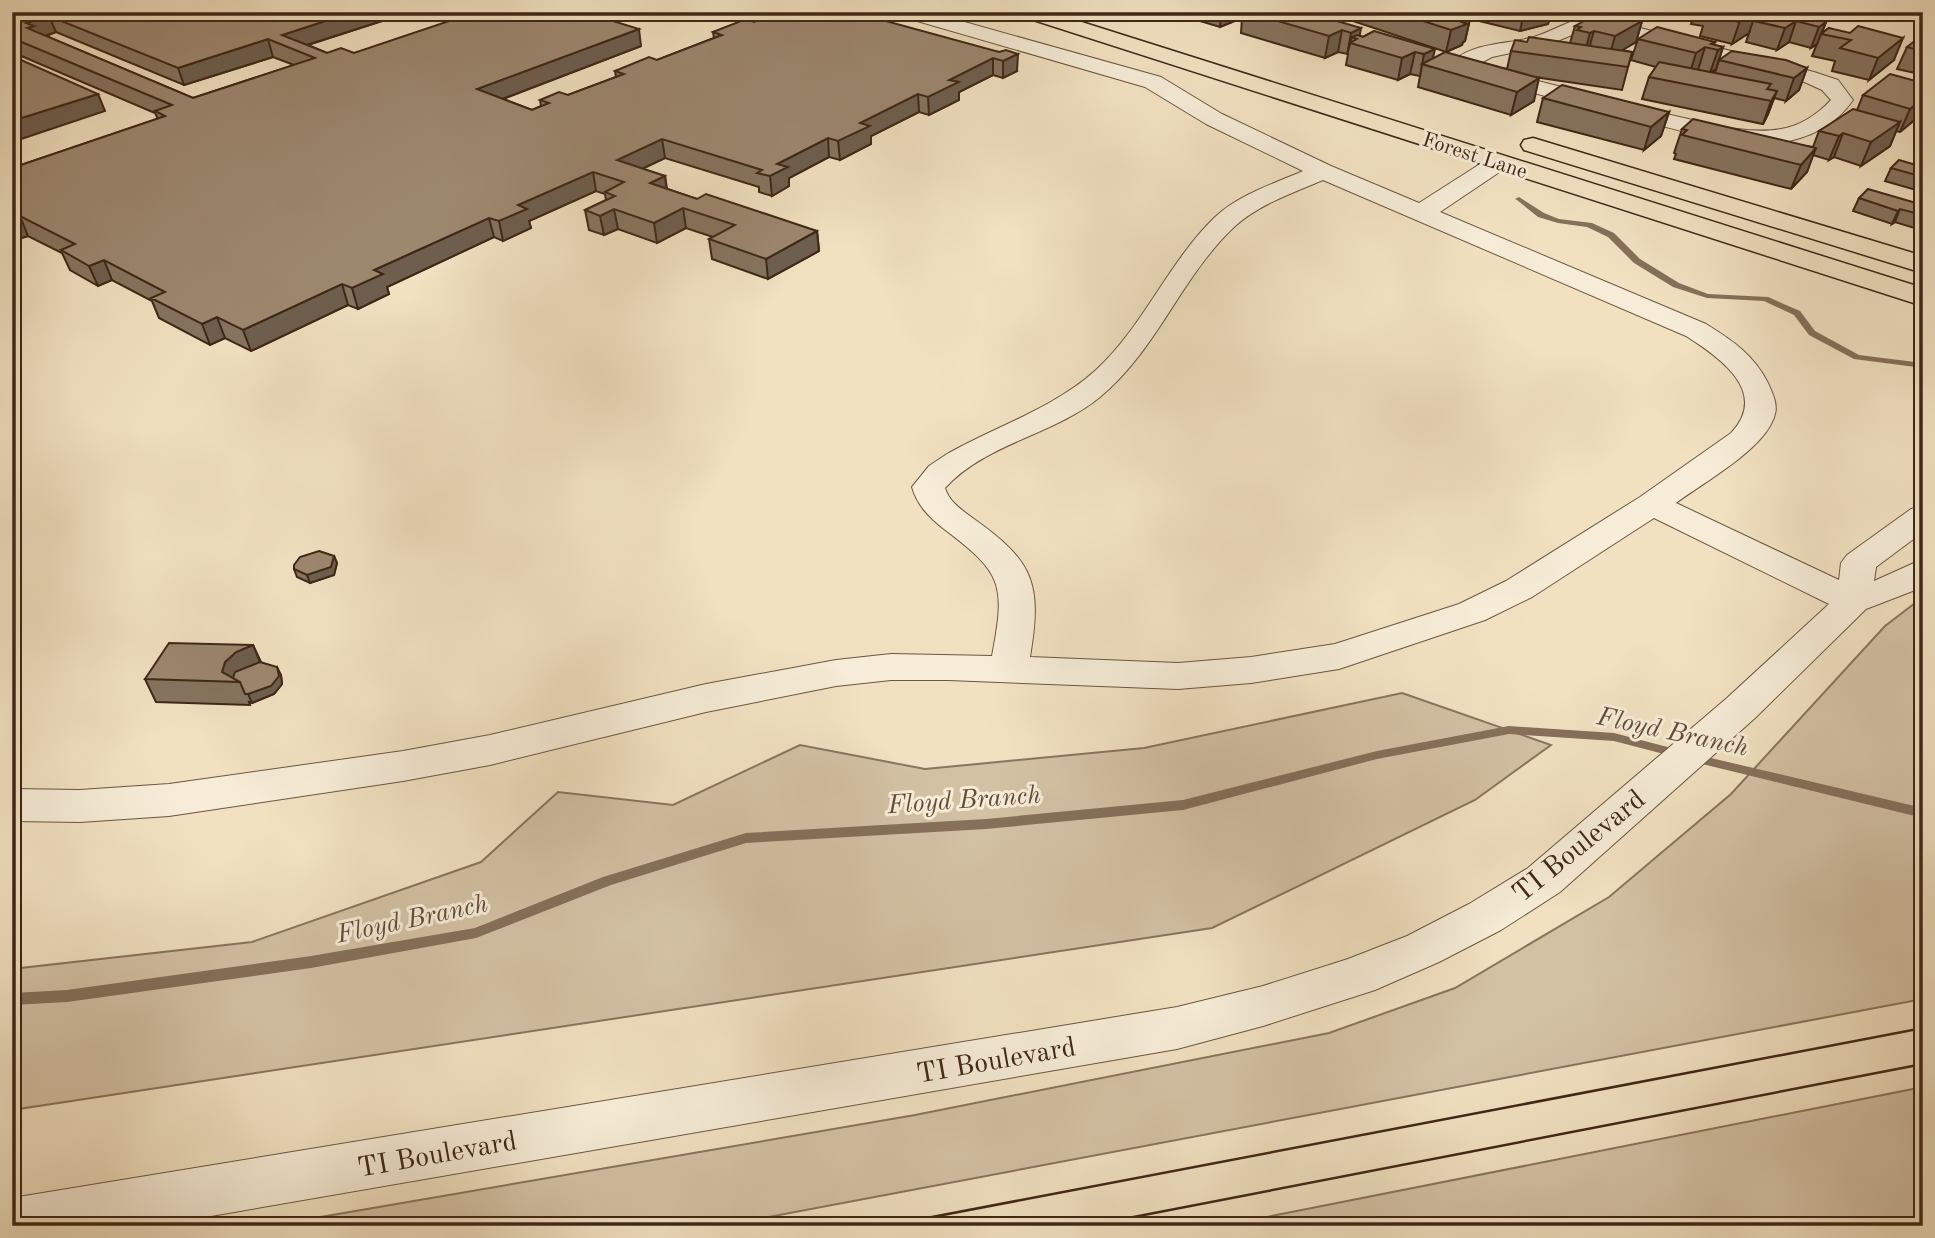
<svg xmlns="http://www.w3.org/2000/svg" width="1935" height="1238" font-family="'Old Standard TT',serif">
<rect width="100%" height="100%" fill="#f1e1c1"/>
<filter id="stains"><feTurbulence type="fractalNoise" baseFrequency=".00286" numOctaves="4"/><feColorMatrix values="0 0 0 0 .2 0 0 0 0 .09 0 0 0 0 .02 0 0 0 .5 -.17"/></filter>
<radialGradient id="worn" r=".72"><stop offset=".6" stop-color="#630" stop-opacity="0"/><stop offset="1" stop-color="#630" stop-opacity=".3"/></radialGradient>
<!-- green -->
<g fill="#d3c1a4" stroke="#89745e" stroke-width="2">
<path d="M1923,597v402l-1202,227h-453l647,-111 414,-82 126,-45 154,-91 122,-103 154,-168z"/>
<path d="M1402,693l149,52 -76,55 -263,128 -1200,182v-141l240,-27 229,-80 77,-70 115,13 127,-60 125,24 219,-21z"/>
<path d="M1923,1087v139h-702z"/>
</g>
<g fill="none" stroke-linecap="round" stroke-linejoin="round">
<!-- stream -->
<g fill="#85705a" fill-rule="evenodd">
<path d="M1519,197l25,16 15,6 33,4 22,10 26,26 39,24 29,11 60,3 32,14 15,20 44,24 64,8v5l-69,-9 -45,-24 -15,-20 -30,-14 -57,-3 -34,-11 -39,-24 -26,-26 -21,-10 -29,-4 -20,-6 -21,-17 -2,-1z"/>
<path d="M1509,726l105,7 65,17 4,1 2,3 -2,3 -4,1 -65,-17 -105,-7 -132,25 -194,51 -197,19 -240,14 -135,42 -135,53 -165,30 -244,34 -55,3v-12l55,-3 244,-34 164,-28 128,-51 143,-44 240,-14 197,-19 194,-49z"/>
<path d="M1694,754l229,54v10l-233,-57 -2,-3 2,-3z"/>
</g>
<defs>
<g id="minor">
<path d="M898,12h31l232,65 61,37 109,52 88,37 72,-46h16l4,5 -4,5 -67,45 266,112c26,16 48,31 62,59 4,9 10,21 7,31 -8,34 -71,68 -99,89l163,77 2,-17 6,-8 64,-46 12,-3v26l-47,35 -2,14 49,-22v28l-57,22 -111,109 -195,174 -59,38 -62,32 -64,28 -112,36 -86,23 -1024,177h-141v-28l1165,-191 86,-21 85,-27 59,-23 62,-32 59,-36 199,-170 102,-94 -175,-86 -122,79 -47,23 -146,49 -88,14 -73,6 -230,-9h-57l-55,6 -130,26 -216,53 -87,16 -234,35 -89,6 -68,-1v-32l68,1 89,-6 234,-33 87,-16 216,-51 130,-24 55,-6 101,2c14,-73 10,-83 -48,-127 -15,-12 -27,-24 -32,-42l17,-21 18,-12c49,-28 106,-45 149,-84 47,-43 72,-107 118,-152 24,-23 59,-34 89,-47l-97,-47 -61,-37 -245,-71zM1323,180l363,156c33,21 84,56 45,97l-91,64 -134,84 -47,23 -124,40 -84,13 -73,6 -148,-6c12,-72 5,-95 -56,-138 -12,-9 -24,-16 -29,-31 41,-45 109,-53 155,-91 57,-47 81,-120 134,-170 25,-23 59,-34 89,-47z"/>
<path d="M1544,12h33l237,60 24,8 15,20c-18,26 -45,39 -76,43 -42,5 -86,-10 -126,-20 -57,-14 -114,-29 -170,-44l-4,-4 4,-4 7,-2c63,14 124,32 187,47 33,7 71,19 106,13 19,-3 37,-15 50,-29l-9,-10 -22,-10 -209,-53 -43,18 -56,12 -28,15h-14l-3,-4c18,-26 59,-23 87,-31 12,-4 24,-10 36,-15l-24,-6z"/>
</g>
<g id="major">
<path d="M1018,12h32l873,276v18l-902,-290z"/>
<path d="M1533,138l390,118v17l-399,-123 -3,-5 3,-5z"/>
</g>
</defs>
<!-- minor casing -->
<use href="#minor" stroke="#6c5542" stroke-width="2"/>
<!-- major casing -->
<use href="#major" stroke="#3f2617" stroke-width="3"/>
<!-- minor -->
<use href="#minor" fill="#f6ecd7" fill-rule="evenodd"/>
<!-- major -->
<use href="#major" fill="#f1e1c1" fill-rule="evenodd"/>
<!-- tram -->
<g stroke="#3f2617" stroke-width="2.5">
<path d="M885,1226l1038,-198"/>
<path d="M1087,1226l836,-162"/>
</g>
</g>
<!-- wall -->
<g fill="#86745f" stroke="#3f2617" stroke-width="2" fill-rule="evenodd">
<path d="M12,12l373,8 -77,25 19,8h27l287,-7 -138,53 29,11 9,-4 -1,-6 28,-5 48,-18 -1,-6 42,-11 57,-22 -1,-6 41,-10 245,30 18,19 -14,7 -10,-3 -34,17v8l-30,15 -10,-3 -48,24v8l-31,16 -11,-3 -40,21v8l-17,10 -13,-4v-5l-94,-29 -23,11 23,7 2,13 30,10 120,32 2,20 -51,28 -56,-20 -3,-20 4,-2 -27,-9 -29,15 -39,-14 -14,6 -15,-5 -4,-20 21,-10 -1,-6 -9,-3 -67,30 2,7 -28,13 -9,-4 -107,50 2,7 -31,15 -10,-4 -97,46 -26,-13 -15,7 -51,-27 -7,-17 -40,-21 -14,6 -28,-16 -8,-17 -34,-17 -13,4 -3,-1v-71l146,-49 -3,-6 -143,-61zM56,32l128,53 89,-28 21,8 -101,33 -147,-62z"/>
<path d="M1183,12h123l54,24 3,1 11,-6 59,28 74,10 4,-18 16,-9 43,1 5,-17 67,-5 -6,21 -14,8 10,2 -10,38 -88,-13v24l-23,14 -93,-28 2,-11 -10,-2 -12,6 -52,-15 2,-11 -10,-2 -13,6 -84,-25 1,-15 -22,9 -37,-11z"/>
<path d="M1335,12h119l-3,1 19,6 -5,22 -2,1 -1,3 -16,7 -96,-32v-4l-4,1z"/>
<path d="M1469,12h82l-3,12 -28,7 -53,-13z"/>
<path d="M1619,12h163l44,10 -4,11 7,-5 65,32 -25,20 -37,-9 3,-10 -23,-5 5,-12 -6,4 -22,-6 -12,8 -31,-8 3,-9 -17,11 -32,-8 3,-10 -12,-2 3,-9 -9,5 -25,-7 -12,7z"/>
<path d="M1923,13v11l-4,-3z"/>
<path d="M1638,39l77,3 -1,3 9,2 -7,22 -5,3 4,1 4,-13 88,8 -8,22 -13,11 -12,-3 -6,16 -5,10 -121,-25 7,-22 7,-10 -25,-7z"/>
<path d="M1923,41v72l-23,19 -4,-1 -6,15 -29,20 -27,-9 -5,3 -16,-5 -6,17 -16,17 -117,-30 2,-5 -2,-1 8,-24 131,18 6,-16 38,-21 6,-15 55,-14 2,-7 -23,-5 10,-22z"/>
<path d="M1543,98l126,14 -8,24 -17,14 -107,-28z"/>
<path d="M1923,167v25l-38,-11 6,-13z"/>
<path d="M1859,198l64,7v28l-7,-1 2,-3 -23,-7 -3,2 -39,-13z"/>
<path d="M334,556l3,7 -3,12 -24,8 -13,-6 -3,-8z"/>
<path d="M253,645l8,17 20,13 1,9 -8,10 -22,9 -3,-1 1,3 -94,-3 -11,-23z"/>
</g>
<!-- shaded-wall -->
<g fill="#6d5e4e" stroke="#3f2617" stroke-width="2">
<path d="M353,12h30l2,8 -91,29 -12,-14z"/>
<path d="M1221,12h22l-1,6 -22,9z"/>
<path d="M1524,12h27l-3,12 -28,7z"/>
<path d="M1650,12h10l-12,8z"/>
<path d="M1687,12h8l-1,3 -9,5z"/>
<path d="M1743,12h13l-7,21 -17,11z"/>
<path d="M49,16l7,16 -17,6 -5,6 -8,-21z"/>
<path d="M1470,19l-5,22 -2,1 -1,3 -16,7 5,-22 11,-8z"/>
<path d="M1642,21l-6,21 -27,16 6,-22z"/>
<path d="M1796,21l-7,21 -12,8 8,-22z"/>
<path d="M1826,22l-9,22 -6,4 8,-21z"/>
<path d="M1361,28l-3,17 -1,-6 -5,-2 -5,18 4,-22z"/>
<path d="M639,29l2,17 -160,61 -4,-18z"/>
<path d="M1342,30l-4,22 -13,6 4,-22z"/>
<path d="M1594,31l-6,21 -4,3 6,-22z"/>
<path d="M1903,38l-9,22 -25,20 9,-22z"/>
<path d="M268,39l5,18 -89,28 -6,-17z"/>
<path d="M1705,47l-7,23 -9,6 7,-23z"/>
<path d="M1723,47l-7,22 -6,4 8,-23z"/>
<path d="M1435,49l-4,18 -9,-3 -2,13 4,-23z"/>
<path d="M1415,52l-5,22 -12,6 4,-22z"/>
<path d="M1018,54l-1,17 -14,7v-17z"/>
<path d="M993,58v17l-34,17v8l-30,15 -1,-18 21,-17z"/>
<path d="M1807,68l-8,22 -13,11 8,-23z"/>
<path d="M1539,78l-5,23 -23,14 6,-23z"/>
<path d="M1777,91l-9,23 -5,10 8,-23z"/>
<path d="M98,94l7,17 -93,31v-21z"/>
<path d="M918,94l1,18 -48,24v8l-31,16 -2,-19 22,-18z"/>
<path d="M1923,98v15l-23,19 10,-23z"/>
<path d="M1669,112l-8,24 -17,14 7,-23z"/>
<path d="M1900,122l-10,24 -29,20 10,-24z"/>
<path d="M1843,133l-9,24 -5,3 10,-24z"/>
<path d="M828,138l1,19 -40,21v8l-17,10 -2,-20 7,-12z"/>
<path d="M662,139l3,19 -45,21 -3,-19z"/>
<path d="M1816,148l-9,24 -16,17 10,-24z"/>
<path d="M593,172l3,19 -67,30 2,7 -28,13 -4,-20 19,-16z"/>
<path d="M665,176l2,19 -17,-12z"/>
<path d="M683,208l3,20 -29,15 -3,-20z"/>
<path d="M614,209l4,20 -14,6 -4,-19z"/>
<path d="M1900,209l-5,13 -3,2 6,-13z"/>
<path d="M20,216l8,20 -13,4 -3,-7v-14z"/>
<path d="M489,218l5,19 -107,50 2,7 -31,15 -6,-21 22,-18z"/>
<path d="M817,231l2,20 -51,28 -2,-20z"/>
<path d="M104,260l8,20 -14,6 -9,-20z"/>
<path d="M342,284l6,21 -97,46 -8,-21z"/>
<path d="M217,317l8,21 -15,7 -8,-21z"/>
<path d="M334,556l3,7 -3,12 -24,8 -3,-8z"/>
<path d="M253,645l10,24 -24,13 -17,-10 3,-10 11,-10z"/>
<path d="M277,667l4,8 1,9 -8,10 -22,9 -4,-9z"/>
</g>
<!-- building -->
<g fill="#9c876f" stroke="#3f2617" stroke-width="2" fill-rule="evenodd">
<path d="M12,12h341l-71,23 45,18 14,-5 13,5 122,-41h108l55,17 -162,60 55,21 17,-7 -9,-3 19,-8 9,3 56,-21 -9,-3 34,-14 8,3 65,-25 -9,-3 33,-13 8,3 24,-10h75l146,40 7,-2 12,4 -15,7 -10,-3 -44,22 10,2 -31,15 -10,-3 -58,29 10,3 -32,15 -10,-3 -51,26 11,3 -18,9 -13,-3 5,-3 -100,-31 -45,21 48,16 -15,7 47,16 9,-5 111,37 -51,28 -57,-20 26,-14 -52,-17 -29,15 -40,-14 -14,7 -15,-6 30,-14 -10,-4 19,-10 -31,-10 -75,33 9,4 -28,12 -10,-3 -115,52 9,4 -31,14 -10,-4 -99,46 -26,-13 -15,7 -51,-26 14,-6 -61,-32 -15,6 -28,-16 14,-6 -55,-28 -8,3v-51l153,-52 -10,-5 17,-6 -160,-67zM49,16l129,52 90,-29 47,19 -122,40 -166,-70 7,-2 -8,-3z"/>
<path d="M1247,12h59l55,16 -10,5 -9,-3 -13,6z"/>
<path d="M1395,12h53l22,7 -8,3 5,2 -16,6z"/>
<path d="M1600,12h17l25,9 -27,15 -21,-5 -4,2 -13,-3 4,-3 -6,-1z"/>
<path d="M1711,12h45l-17,10 -32,-8z"/>
<path d="M1758,12h24l44,10 -7,5 -23,-6 -11,7 -31,-7 11,-7z"/>
<path d="M1858,26l45,12 -25,20 -38,-10 11,-8 -30,-6 8,-6 21,5z"/>
<path d="M1657,27l58,15 -4,2 12,3 -5,3 -13,-3 -9,6 -58,-14z"/>
<path d="M1374,31l61,18 -11,5 -9,-2 -13,6 -52,-15 7,-4 -5,-2 5,-2 6,2z"/>
<path d="M1529,37l103,15 -4,15 -117,-16 4,-11 12,2z"/>
<path d="M1917,39l6,2v10l-16,-4z"/>
<path d="M1732,51l54,9 21,8 -13,10 -75,-18z"/>
<path d="M1445,52l94,26 -22,14 -95,-28z"/>
<path d="M12,56l86,38 -86,27z"/>
<path d="M1659,62l112,22 -4,5 10,2 -6,10 -122,-24z"/>
<path d="M1890,74l33,9v15l-13,11 -47,-14z"/>
<path d="M1562,85l107,27 -18,15 -108,-29z"/>
<path d="M1853,109l47,13 -29,20 -28,-9 -4,3 -20,-5z"/>
<path d="M1693,119l123,29 -15,17 -119,-30 5,-5 -5,-1z"/>
<path d="M1899,160l24,7v10l-32,-9z"/>
<path d="M1868,189l55,16v10l-23,-6 -2,2 -39,-13z"/>
<path d="M319,551l15,5 -3,11 -24,8 -13,-6v-4l6,-8z"/>
<path d="M169,643l84,2 -17,7 -11,10 -3,10 18,10 -95,-3z"/>
<path d="M260,662l17,5 2,9 -8,10 -23,8h-3l-5,-12 -7,-4 2,-6z"/>
</g>
<g text-anchor="middle" stroke-width="6" stroke-linejoin="round" paint-order="stroke">
<!-- far-street labels -->
<g font-size="21" fill="#3f2617" stroke="#f6ecd7">
<text transform="translate(1475 155) rotate(18)" y="7">Forest Lane</text>
</g>
<!-- water labels -->
<g font-size="26" font-style="italic" fill="#624b39" stroke="#f6ecd7">
<text transform="translate(1673 731) rotate(12)" y="9">Floyd Branch</text>
<text transform="translate(964 799) rotate(-4)" y="9">Floyd Branch</text>
<text transform="translate(412 918) rotate(-12)" y="9">Floyd Branch</text>
</g>
<!-- near-street labels -->
<g font-size="28" fill="#3f2617" stroke="#f6ecd7">
<text transform="translate(1578 845) rotate(-39)" y="10">TI Boulevard</text>
<text transform="translate(996 1059) rotate(-10)" y="10">TI Boulevard</text>
<text transform="translate(437 1153) rotate(-10)" y="10">TI Boulevard</text>
</g>
</g>
<!-- margin -->
<rect width="1935" height="1238" fill="none" stroke="#f1e1c1" stroke-width="42"/>
<rect x="14" y="14" width="1907" height="1210" fill="none" stroke="#3f2617" stroke-width="3.5"/>
<rect x="21" y="21" width="1893" height="1196" fill="none" stroke="#3f2617" stroke-width="2"/>
<rect width="100%" height="100%" filter="url(#stains)"/>
<rect width="100%" height="100%" fill="url(#worn)"/>
</svg>
